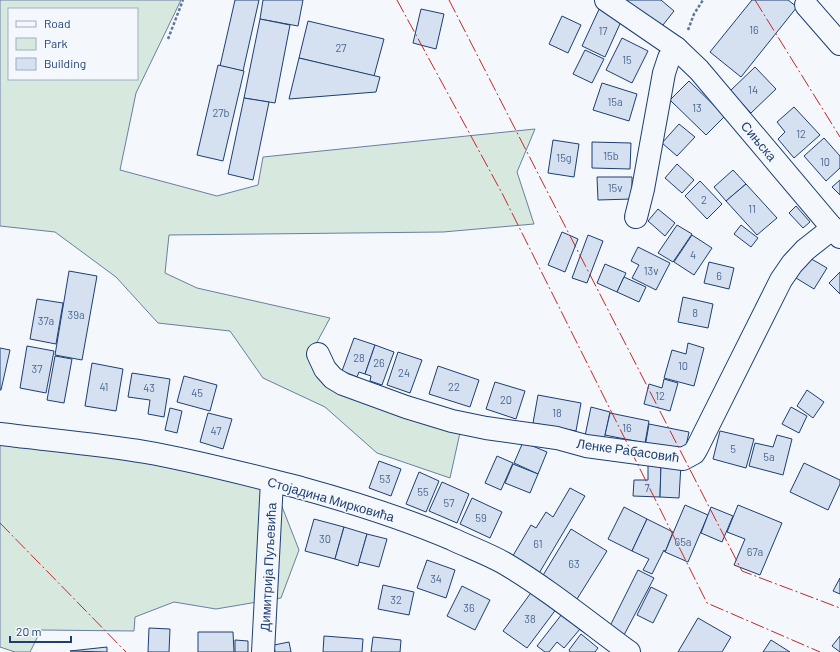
<svg xmlns="http://www.w3.org/2000/svg" width="840" height="652" font-family="Barlow,sans-serif">
<rect width="100%" height="100%" fill="#f4f7fb"/>
<!-- green -->
<g fill="#d7e8df" stroke="#687fa3" fill-rule="evenodd">
<path d="M0,0h181l-45,93 -16,77 97,26 41,-11 5,-28 272,-28 -18,43 17,52 -91,8 -274,3 -4,38 32,15 133,30 -21,39 152,71 -11,50 -73,-25 -52,-46 -62,-29 -33,-47 -72,-8 -42,-46 -61,-45 -55,-6zM9,9h128v70h-128z"/>
<path d="M0,433l272,48 27,69 -18,48 -65,11 -42,-7 -39,15 -1,14 -93,-1 -11,22h-15l-15,-5z"/>
</g>
<!-- building -->
<g fill="#d5e0f0" stroke="#1d3f73">
<path d="M235,0h24l-16,71 -23,-5z"/>
<path d="M263,0h40l-5,26 -38,-7z"/>
<path d="M622,0h39l13,11 -15,19z"/>
<path d="M752,0h36l9,7 -56,70 -31,-25z"/>
<path d="M601,5l23,10 -19,42 -23,-11z"/>
<path d="M421,9l23,5 -8,35 -23,-6z"/>
<path d="M562,16l19,9 -13,28 -19,-9z"/>
<path d="M260,19l30,6 -15,78 -31,-5z"/>
<path d="M308,21l76,18 -10,37 -75,-18z"/>
<path d="M622,38l26,13 -16,32 -26,-13z"/>
<path d="M585,50l19,9 -12,24 -19,-9z"/>
<path d="M299,58l81,19 -4,15 -87,7z"/>
<path d="M218,65l26,6 -21,90 -26,-6z"/>
<path d="M755,67l21,22 -25,24 -21,-22z"/>
<path d="M689,81l36,35 -19,19 -36,-35z"/>
<path d="M602,83l35,11 -8,27 -36,-11z"/>
<path d="M244,98l25,4 -16,78 -25,-6z"/>
<path d="M794,107l26,28 -26,23 -16,-19 7,-7 -8,-10z"/>
<path d="M679,124l16,13 -18,19 -15,-13z"/>
<path d="M824,138l16,18v12l-14,13 -22,-25z"/>
<path d="M553,140l26,4 -5,33 -26,-4z"/>
<path d="M592,142l39,1 -1,26 -38,-1z"/>
<path d="M677,164l17,16 -12,13 -17,-15z"/>
<path d="M733,170l13,14 -20,17 -12,-14z"/>
<path d="M597,177h35v22l-34,1z"/>
<path d="M840,180v15l-8,-8z"/>
<path d="M700,181l22,23 -15,15 -22,-23z"/>
<path d="M746,184l31,34 -20,17 -31,-34z"/>
<path d="M796,206l14,16 -7,6 -14,-15z"/>
<path d="M658,209l17,14 -10,13 -17,-15z"/>
<path d="M677,225l15,9 -19,28 -15,-9z"/>
<path d="M741,225l17,13 -7,9 -17,-13z"/>
<path d="M562,232l16,7 -13,33 -17,-7z"/>
<path d="M588,235l15,6 -16,42 -15,-5z"/>
<path d="M692,235l20,13 -18,27 -20,-13z"/>
<path d="M638,247l32,16 -14,27 -24,-12 7,-13 -8,-4z"/>
<path d="M808,257l19,11 -13,21 -18,-11z"/>
<path d="M709,262l25,6 -5,21 -25,-6z"/>
<path d="M605,264l21,9 -9,19 -20,-9z"/>
<path d="M69,271l28,5 -15,84 -27,-5z"/>
<path d="M840,272v22l-11,-11z"/>
<path d="M624,277l22,10 -7,15 -22,-10z"/>
<path d="M683,297l30,7 -5,24 -30,-6z"/>
<path d="M37,299l26,4 -7,41 -26,-5z"/>
<path d="M354,338l21,7 -10,29 -6,-2 -2,5 -15,-6z"/>
<path d="M688,343l16,5 -10,38 -30,-8 8,-28 14,4z"/>
<path d="M375,345l19,7 -12,33 -12,-4 1,-5 -6,-2z"/>
<path d="M27,346l27,5 -8,42 -26,-5z"/>
<path d="M0,348l10,2 -9,40h-1z"/>
<path d="M398,352l24,8 -12,33 -23,-8z"/>
<path d="M55,356l17,3 -8,44 -17,-3z"/>
<path d="M92,363l31,6 -7,42 -31,-5z"/>
<path d="M438,366l41,14 -9,27 -41,-13z"/>
<path d="M132,373l38,6 -6,38 -16,-3 2,-14 -22,-3z"/>
<path d="M184,376l33,9 -7,26 -33,-9z"/>
<path d="M664,379l14,4 -8,28 -26,-7 5,-20 13,4z"/>
<path d="M495,382l30,9 -9,28 -30,-10z"/>
<path d="M807,390l17,12 -11,16 -16,-12z"/>
<path d="M538,395l43,8 -5,28 -43,-8z"/>
<path d="M591,407l19,5 -6,28 -19,-4z"/>
<path d="M791,407l16,9 -8,17 -17,-9z"/>
<path d="M170,408l12,3 -5,22 -12,-3z"/>
<path d="M208,413l24,6 -9,30 -23,-7z"/>
<path d="M610,413l39,8 -4,22 -40,-8z"/>
<path d="M649,424l40,8 -4,19 -40,-4z"/>
<path d="M720,431l34,8 -8,29 -33,-9z"/>
<path d="M777,435l15,4 -9,36 -34,-9 6,-23 18,4z"/>
<path d="M523,442l24,10 -9,22 -24,-11z"/>
<path d="M497,456l16,7 -12,27 -16,-7z"/>
<path d="M379,461l22,8 -10,27 -22,-8z"/>
<path d="M804,463l36,17v4l-12,26 -38,-18z"/>
<path d="M513,464l25,10 -8,19 -25,-10z"/>
<path d="M648,464h13l-1,33 -27,-1 1,-16h14z"/>
<path d="M661,464h20l-2,34 -19,-1z"/>
<path d="M419,472l20,9 -13,31 -20,-8z"/>
<path d="M442,482l27,12 -12,29 -28,-12z"/>
<path d="M570,488l15,8 -47,79 -27,-16 20,-34 5,3 10,-16 7,5z"/>
<path d="M472,498l30,14 -12,26 -30,-14z"/>
<path d="M685,505l23,10 -20,47 -23,-10z"/>
<path d="M738,505l44,18 -22,52 -26,-10 11,-26 -18,-7z"/>
<path d="M624,507l23,12 -15,32 -24,-12z"/>
<path d="M711,507l22,9 -11,26 -21,-9z"/>
<path d="M314,519l30,8 -9,32 -30,-8z"/>
<path d="M647,519l26,13 -8,20 -1,-2 -12,24 -9,-4 6,-11 -17,-8z"/>
<path d="M344,527l23,7 -9,32 -23,-7z"/>
<path d="M571,529l36,22 -30,48 -35,-22z"/>
<path d="M367,534l20,5 -8,28 -20,-5z"/>
<path d="M427,560l28,10 -9,28 -29,-10z"/>
<path d="M638,570l16,8 -30,57 -15,-7z"/>
<path d="M840,578v16l-7,-3z"/>
<path d="M383,585l31,7 -5,23 -31,-6z"/>
<path d="M462,586l28,14 -15,30 -28,-14z"/>
<path d="M651,587l16,8 -14,28 -16,-8z"/>
<path d="M533,590l24,18 -30,40 -24,-17z"/>
<path d="M562,614l18,15 -16,19 -7,-6 -8,10h-4l-8,-6z"/>
<path d="M698,618l33,19 -9,15h-44z"/>
<path d="M149,628l21,1 -1,23h-21z"/>
<path d="M198,632h35l1,20h-36z"/>
<path d="M581,634l17,14 -3,4h-25l-1,-2z"/>
<path d="M324,636l39,3 -1,13h-39z"/>
<path d="M840,636v16l-8,-6z"/>
<path d="M373,637l28,3 -1,12h-29z"/>
<path d="M235,640l13,1v11h-13z"/>
<path d="M771,640l19,12h-27z"/>
<path d="M289,642l2,10h-16l-1,-7z"/>
<path d="M107,647v5l-37,-1z"/>
</g>
<g fill="none" stroke-linecap="round" stroke-linejoin="round">
<defs>
<g id="minor">
<path d="M606,0l70,48 23,22 141,167"/>
<path d="M806,5l34,39"/>
<path d="M636,217l7,-28 21,-116 5,-15 7,-10"/>
<path d="M318,354l7,15 8,9 10,6 63,23 46,14 34,7 71,10 29,8 97,13 11,-6 3,-5 84,-168 11,-16 13,-14 28,-22"/>
<path d="M0,434c48,6 97,10 145,18 52,9 104,23 156,36 51,14 102,30 151,51 17,8 36,15 52,24 44,26 84,59 125,89"/>
<path d="M263,652l9,-171"/>
</g>
</defs>
<!-- minor casing -->
<use href="#minor" stroke="#1d3f73" stroke-width="24"/>
<!-- path -->
<g stroke="#5e769c" stroke-width="2.5" stroke-dasharray="3 2" stroke-linecap="butt">
<path d="M688,30l6,-16 9,-14"/>
<path d="M168,39l15,-39"/>
</g>
<!-- minor -->
<use href="#minor" stroke="#f4f7fb" stroke-width="22"/>
<!-- power -->
<g stroke="#c62828" stroke-width="1" stroke-dasharray="14 3 2 3" stroke-linecap="butt">
<path d="M397,0l106,195 204,408 113,49"/>
<path d="M449,0l293,571 98,37"/>
<path d="M755,0l85,137"/>
<path d="M0,523l126,129"/>
</g>
</g>
<g text-anchor="middle" stroke-width="3" stroke-linejoin="round" paint-order="stroke">
<!-- number labels -->
<g font-size="11" fill="#4b6792">
<text x="754" y="34">16</text>
<text x="603" y="35">17</text>
<text x="341" y="52">27</text>
<text x="627" y="64">15</text>
<text x="753" y="94">14</text>
<text x="615" y="106">15a</text>
<text x="697" y="112">13</text>
<text x="221" y="117">27b</text>
<text x="801" y="138">12</text>
<text x="611" y="160">15b</text>
<text x="564" y="162">15g</text>
<text x="825" y="166">10</text>
<text x="615" y="192">15v</text>
<text x="704" y="204">2</text>
<text x="752" y="213">11</text>
<text x="693" y="259">4</text>
<text x="651" y="275">13v</text>
<text x="719" y="280">6</text>
<text x="695" y="317">8</text>
<text x="76" y="319">39a</text>
<text x="46" y="325">37a</text>
<text x="359" y="362">28</text>
<text x="379" y="367">26</text>
<text x="683" y="370">10</text>
<text x="37" y="373">37</text>
<text x="404" y="377">24</text>
<text x="104" y="391">41</text>
<text x="454" y="391">22</text>
<text x="149" y="392">43</text>
<text x="197" y="397">45</text>
<text x="660" y="400">12</text>
<text x="506" y="404">20</text>
<text x="557" y="417">18</text>
<text x="627" y="432">16</text>
<text x="216" y="435">47</text>
<text x="733" y="453">5</text>
<text x="769" y="461">5a</text>
<text x="385" y="483">53</text>
<text x="647" y="492">7</text>
<text x="423" y="496">55</text>
<text x="449" y="507">57</text>
<text x="481" y="522">59</text>
<text x="325" y="543">30</text>
<text x="683" y="546">65a</text>
<text x="538" y="548">61</text>
<text x="755" y="556">67a</text>
<text x="574" y="568">63</text>
<text x="436" y="583">34</text>
<text x="396" y="604">32</text>
<text x="469" y="612">36</text>
<text x="530" y="623">38</text>
</g>
<!-- street labels -->
<g font-size="13" fill="#1d3f73" stroke="#f4f7fb">
<text transform="translate(759 141) rotate(50)" y="5">Сињска</text>
<text transform="translate(628 450) rotate(8)" y="5">Ленке Рабасовић</text>
<text transform="translate(331 499) rotate(16)" y="5">Стојадина Мирковића</text>
<text transform="translate(268 567) rotate(-87)" y="5">Димитрија Пуљевића</text>
</g>
</g>
<!-- legend -->
<rect x="8" y="8" width="130" height="72" fill="#f4f7fb" stroke="#9eadc5"/>
<rect x="16" y="21" width="20" height="6" fill="#f4f7fb" stroke="#9eadc5"/>
<text x="44" y="28" font-size="12" fill="#1d3f73">Road</text>
<rect x="16" y="38" width="20" height="12" fill="#d7e8df" stroke="#9eadc5"/>
<text x="44" y="48" font-size="12" fill="#1d3f73">Park</text>
<rect x="16" y="58" width="20" height="12" fill="#d5e0f0" stroke="#9eadc5"/>
<text x="44" y="68" font-size="12" fill="#1d3f73">Building</text>
<!-- scale -->
<path d="M10 636v6h61v-6" fill="none" stroke="#1d3f73" stroke-width="2"/>
<text x="16" y="636" font-size="12" fill="#1d3f73" stroke="#f4f7fb" stroke-width="3" paint-order="stroke">20 m</text>
</svg>
